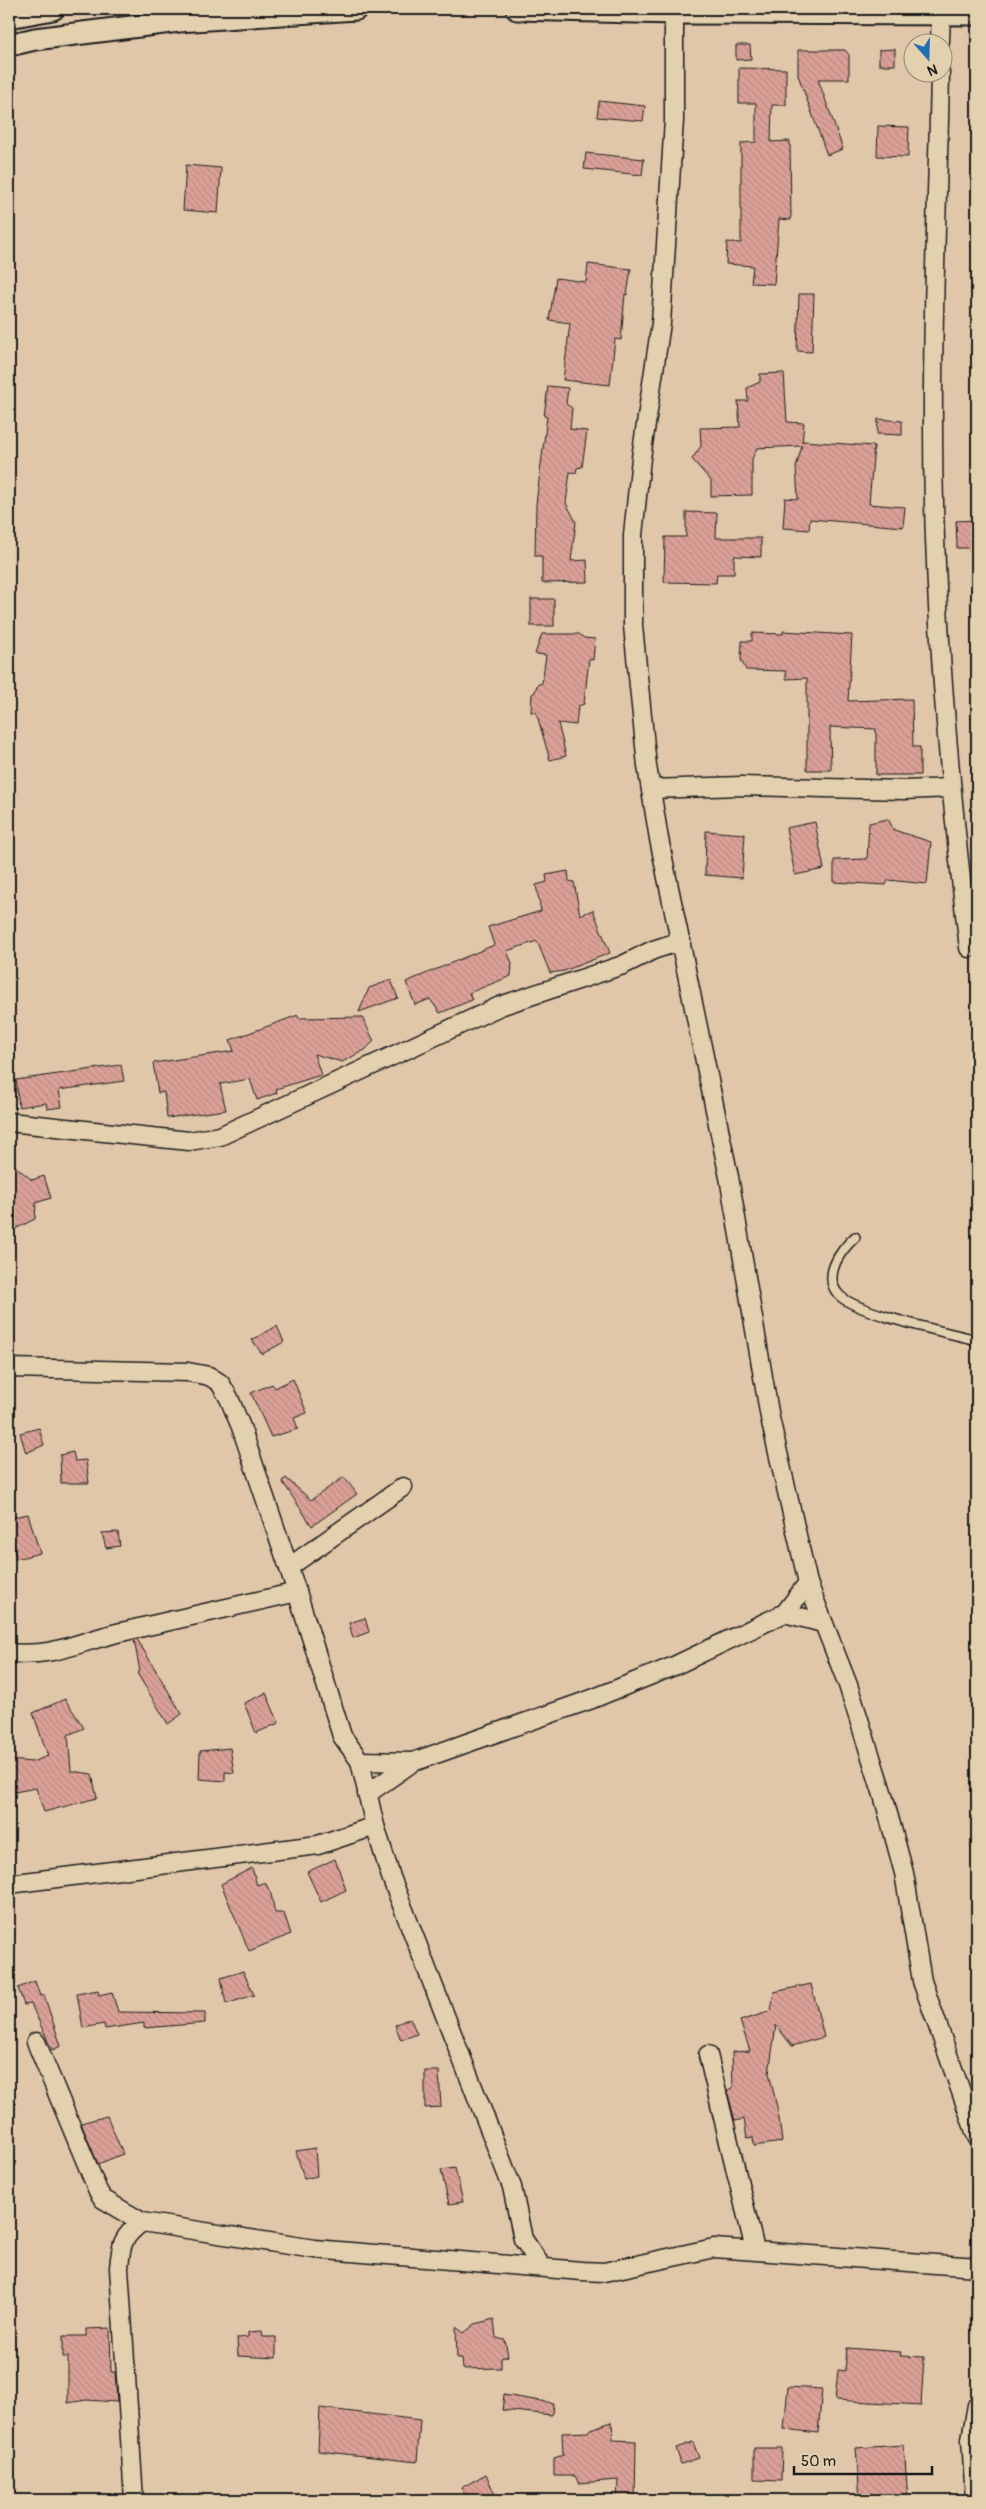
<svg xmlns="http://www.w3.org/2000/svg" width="986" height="2509" font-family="Pangolin,sans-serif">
<defs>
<pattern id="building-back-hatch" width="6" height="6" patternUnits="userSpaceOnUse" patternTransform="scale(1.25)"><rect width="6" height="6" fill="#dba198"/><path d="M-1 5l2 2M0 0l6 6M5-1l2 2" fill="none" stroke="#bb8a82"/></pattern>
</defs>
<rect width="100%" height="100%" fill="#e1c7aa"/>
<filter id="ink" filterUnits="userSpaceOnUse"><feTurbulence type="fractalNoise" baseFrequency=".02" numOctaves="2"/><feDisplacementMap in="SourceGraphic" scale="10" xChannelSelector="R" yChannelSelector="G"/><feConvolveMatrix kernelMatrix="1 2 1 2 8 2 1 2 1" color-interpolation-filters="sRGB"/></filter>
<g filter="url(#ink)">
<!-- building -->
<g fill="url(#building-back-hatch)" stroke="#1c1c1c">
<path d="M736,45h14l1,14 -15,1z"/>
<path d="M895,49v16h-16v-15z"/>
<path d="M798,50h47l4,5v24h-31l25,70 -16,6 -29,-80z"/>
<path d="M739,68l47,1v36h-14l-1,37 19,-1 1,79 -12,-1 -5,65 -23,-1 2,-17 -27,-2 1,-22 14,1v-100l15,-1v-39h-17z"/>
<path d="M599,101l46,5 -2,15 -46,-4z"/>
<path d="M878,126l31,1 -1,30 -31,-1z"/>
<path d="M586,153l58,6 -2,16 -58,-6z"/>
<path d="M186,165l35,3 -3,45 -35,-3z"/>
<path d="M588,264l43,5 -4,26 -2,-1 -4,46 -6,-1 -5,46 -47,-5 7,-57 -21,-3 7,-42 30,4z"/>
<path d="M799,294h15l-2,58 -15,-1z"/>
<path d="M784,373l3,49 17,1 -2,20 1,-2 71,5 -5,58 36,3 -2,20 -93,-8 -1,11 -26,-2 2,-30 13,1 -2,-32 6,-21 -45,2 -5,11v36l-41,1v-15l-19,-22 9,-13 -1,-18 40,-1 -2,-26h10l-1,-13 13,-6v-8z"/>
<path d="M548,386l20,2 -2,16 6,4 -2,21 17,2 -5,36 -5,1 -1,5 -6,-1 -4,31 10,19 -5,39 16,-1 1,22 -46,1v-27h-7l1,-52 11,-87 -3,-1z"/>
<path d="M878,419l24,2v14l-25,-1z"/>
<path d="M686,512l31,1 -1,25h45v19l-27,-1v18h-17l-1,9 -52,-1 1,-45h21z"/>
<path d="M977,520v37l-10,-9h-10l-1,-27z"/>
<rect x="531" y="599" width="23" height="27"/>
<path d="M783,631l69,4 -4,66 64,-2 1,48h7v28h-44v-46l-46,-2 1,43h-24v-92l-21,1v-8l-40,-1 -5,-10 1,-19h10v-8l31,1z"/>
<path d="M542,634h37l5,4 11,1 -2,21 -4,-1 -5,45 -6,2 -2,19 -18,-2 8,33 -16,4 -14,-48h-5l1,-18 3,-2 2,-7 5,-2 4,-28 -11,-1z"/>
<path d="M888,819l6,11 37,12 -4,42 -39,-4 -2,5 -52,-3v-22l33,-1 2,-36z"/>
<path d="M815,822l9,47 -29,6 -9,-47z"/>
<path d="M706,831l39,3 -3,44 -37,-3z"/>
<path d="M568,871l1,10 5,1 6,33 13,-5 17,43 -46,18 -14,2 -13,-32 -30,10 5,12 -1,13 -42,17 3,7 -32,13 -10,-14 -15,6 -9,-23 88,-37 -6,-18 53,-16 -5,-26 11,-3 -1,-7z"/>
<path d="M391,980l7,18 -39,14 10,-24z"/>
<path d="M298,1015l1,3 63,-1 12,24 -9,9 -23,12 -28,-8 7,21 -45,14 1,4 -20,7 -7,-21 -30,5 6,26 -59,8 -3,-26 -6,1 -5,-30 81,-12 -4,-11z"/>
<path d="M121,1065l3,16 -65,9 3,17 -15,2 -1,-6 -27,4 -3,-27z"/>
<path d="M9,1161l23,19 12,-4 7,22 -15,5 -1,16 -26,13z"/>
<path d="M277,1326l7,16 -22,12 -10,-14z"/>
<path d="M293,1379l14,34 -13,5 4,11 -27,8 -20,-44 21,-9 3,4z"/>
<path d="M39,1428l5,17 -18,8 -6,-20z"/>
<path d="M73,1452l2,9 11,-1 3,23h-28l-1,-28z"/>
<path d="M344,1477l13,17 -45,32 -30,-45 4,-3 25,22z"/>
<path d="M28,1514l12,39 -24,6 -7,-41z"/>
<path d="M118,1532l2,14 -14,2 -4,-15z"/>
<path d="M365,1618l4,14 -16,6 -4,-15z"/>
<path d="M137,1639l45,75 -14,10 -31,-51 3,-2 -6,-31z"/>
<path d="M266,1693l13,30 -23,10 -12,-30z"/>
<path d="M65,1699l19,29 -16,7 3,36 21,3 5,24 -53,14 -8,-24 -27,5v-33l23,2 16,-6 -15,-43z"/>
<path d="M230,1748l4,25 -9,-1v9l-26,-2 1,-28z"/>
<path d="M335,1859l11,31 -25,12 -14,-30z"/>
<path d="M252,1868l5,17 8,-3 6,12 4,19h9l7,21 -42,17 -28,-67z"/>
<path d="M243,1971l11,24 -28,9 -5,-26z"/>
<path d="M35,1981l5,15 4,-1 17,51 -9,4 -21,-46 -7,1 -6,-17z"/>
<path d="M811,1984l13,53 -32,9 -16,-21 -7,48 9,38 4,31 -28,4 -1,-9 -6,1 -3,-19 -9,2 -8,-31 6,-2 -1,-36 18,-1 -10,-30 31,-10 3,-19z"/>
<path d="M98,1990l1,5 13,-3 6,20 87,1v10l-61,5v-5l-39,6 -1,-5 -21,4 -6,-34z"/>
<path d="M410,2018l7,16 -16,6 -6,-15z"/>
<path d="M425,2071h14l2,36 -16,1z"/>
<path d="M107,2116l16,38 -25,10 -17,-41z"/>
<path d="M315,2148l2,28 -13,3 -8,-28z"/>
<path d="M455,2168l8,34 -14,2 -8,-34z"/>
<path d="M494,2319l2,19 9,2 3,16 -7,2v10l-38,1 -1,-11h-5l-1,-31 8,6 11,-9z"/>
<path d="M110,2328l1,44h4l2,30 -31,-2 -18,3v-46h-5v-21h23v-7z"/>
<path d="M262,2331l1,6h13v21l-38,-2 -1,-18 11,-1v-5z"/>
<path d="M847,2348l54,4 -1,4 24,1 -3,48 -86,-5 3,-30 7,1z"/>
<path d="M788,2387l34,2 -4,44 -34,-4z"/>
<path d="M504,2395l49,8 -1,12 -50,-5z"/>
<path d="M320,2408l100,12 -3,42 -99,-11z"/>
<path d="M612,2422l1,18 23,1 -1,59h-18l1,-20 -39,3 -4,-7h-21v-18l9,-3 -1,-22 26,-1 2,-3z"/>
<path d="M693,2442l6,16 -18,6 -5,-16z"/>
<path d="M904,2445l4,55h-48l-4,-52z"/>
<path d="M754,2448h28l-1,33 -27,-1z"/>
<path d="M486,2474l11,26h-29l-7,-12z"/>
</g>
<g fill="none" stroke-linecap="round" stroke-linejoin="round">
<defs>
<path id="service" d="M855,1237c-14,13 -33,38 -17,57 16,19 111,39 139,46"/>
<g id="minor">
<path d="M674,9v111l-13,203 -20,135 -8,77v91l14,140 12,73 70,338 41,241 38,165 40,102 35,110 21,78 18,108 55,156"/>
<path d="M940,42l1,-33"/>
<path d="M940,72c-2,119 -8,238 -7,357 0,173 15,347 36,519"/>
<path d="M651,789l90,-3 163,4 47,-2"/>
<path d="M9,1122l180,19 31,-5 280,-130 123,-41 30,-15 28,-9"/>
<path d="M9,1368l179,4 21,4 11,7 9,15 12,29 56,165 45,144 18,25 15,65 -57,19 -309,39"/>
<path d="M289,1567l114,-80"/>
<path d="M785,1613l38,10"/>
<path d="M9,1653c47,4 66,-10 108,-20 60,-14 120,-27 180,-41"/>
<path d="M360,1761l53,1 179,-63 82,-33 111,-53 23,-30"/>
<path d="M367,1794l46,-32"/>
<path d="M375,1826l16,51 121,310 11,52 19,28"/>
<path d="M36,2042l62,149 5,8 39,23 172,27 268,22 22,1 110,-24 263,19"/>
<path d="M708,2055l47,195"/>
<path d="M134,2500l-15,-232c2,-24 3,-31 23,-46"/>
<path d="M975,2500l-4,-61 6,-34"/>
</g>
<g id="tertiary">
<path d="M517,9l157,4 303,1"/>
<path d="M9,17l44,-8"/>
<path d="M9,45l26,-6 144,-18 177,-12"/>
</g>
</defs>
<!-- service casing -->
<use href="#service" stroke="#1c1c1c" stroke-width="12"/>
<!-- minor casing -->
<use href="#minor" stroke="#1c1c1c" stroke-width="21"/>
<!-- tertiary casing -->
<use href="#tertiary" stroke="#1c1c1c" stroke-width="25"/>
<!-- service -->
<use href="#service" stroke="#e3d0ae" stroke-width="9"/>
<!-- minor -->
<use href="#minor" stroke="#e3d0ae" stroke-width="18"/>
<!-- tertiary -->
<use href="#tertiary" stroke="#e3d0ae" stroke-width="21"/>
</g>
</g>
<!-- margin -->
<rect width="986" height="2509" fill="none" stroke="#e3d0ae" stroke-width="30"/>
<rect x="15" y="15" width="956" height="2479" fill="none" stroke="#1c1c1c" stroke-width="2" filter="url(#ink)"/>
<!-- north arrow -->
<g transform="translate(928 58) rotate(160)"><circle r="24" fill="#e3d0ae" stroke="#938874"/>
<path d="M0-4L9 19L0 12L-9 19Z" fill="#1f6fb2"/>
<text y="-8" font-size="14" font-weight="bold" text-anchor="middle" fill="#1c1c1c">N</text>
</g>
<!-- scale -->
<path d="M794 2466v8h138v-8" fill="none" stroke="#1c1c1c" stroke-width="2.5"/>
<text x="801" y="2466" font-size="15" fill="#1c1c1c" stroke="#e3d0ae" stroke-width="4" paint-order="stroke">50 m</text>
</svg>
